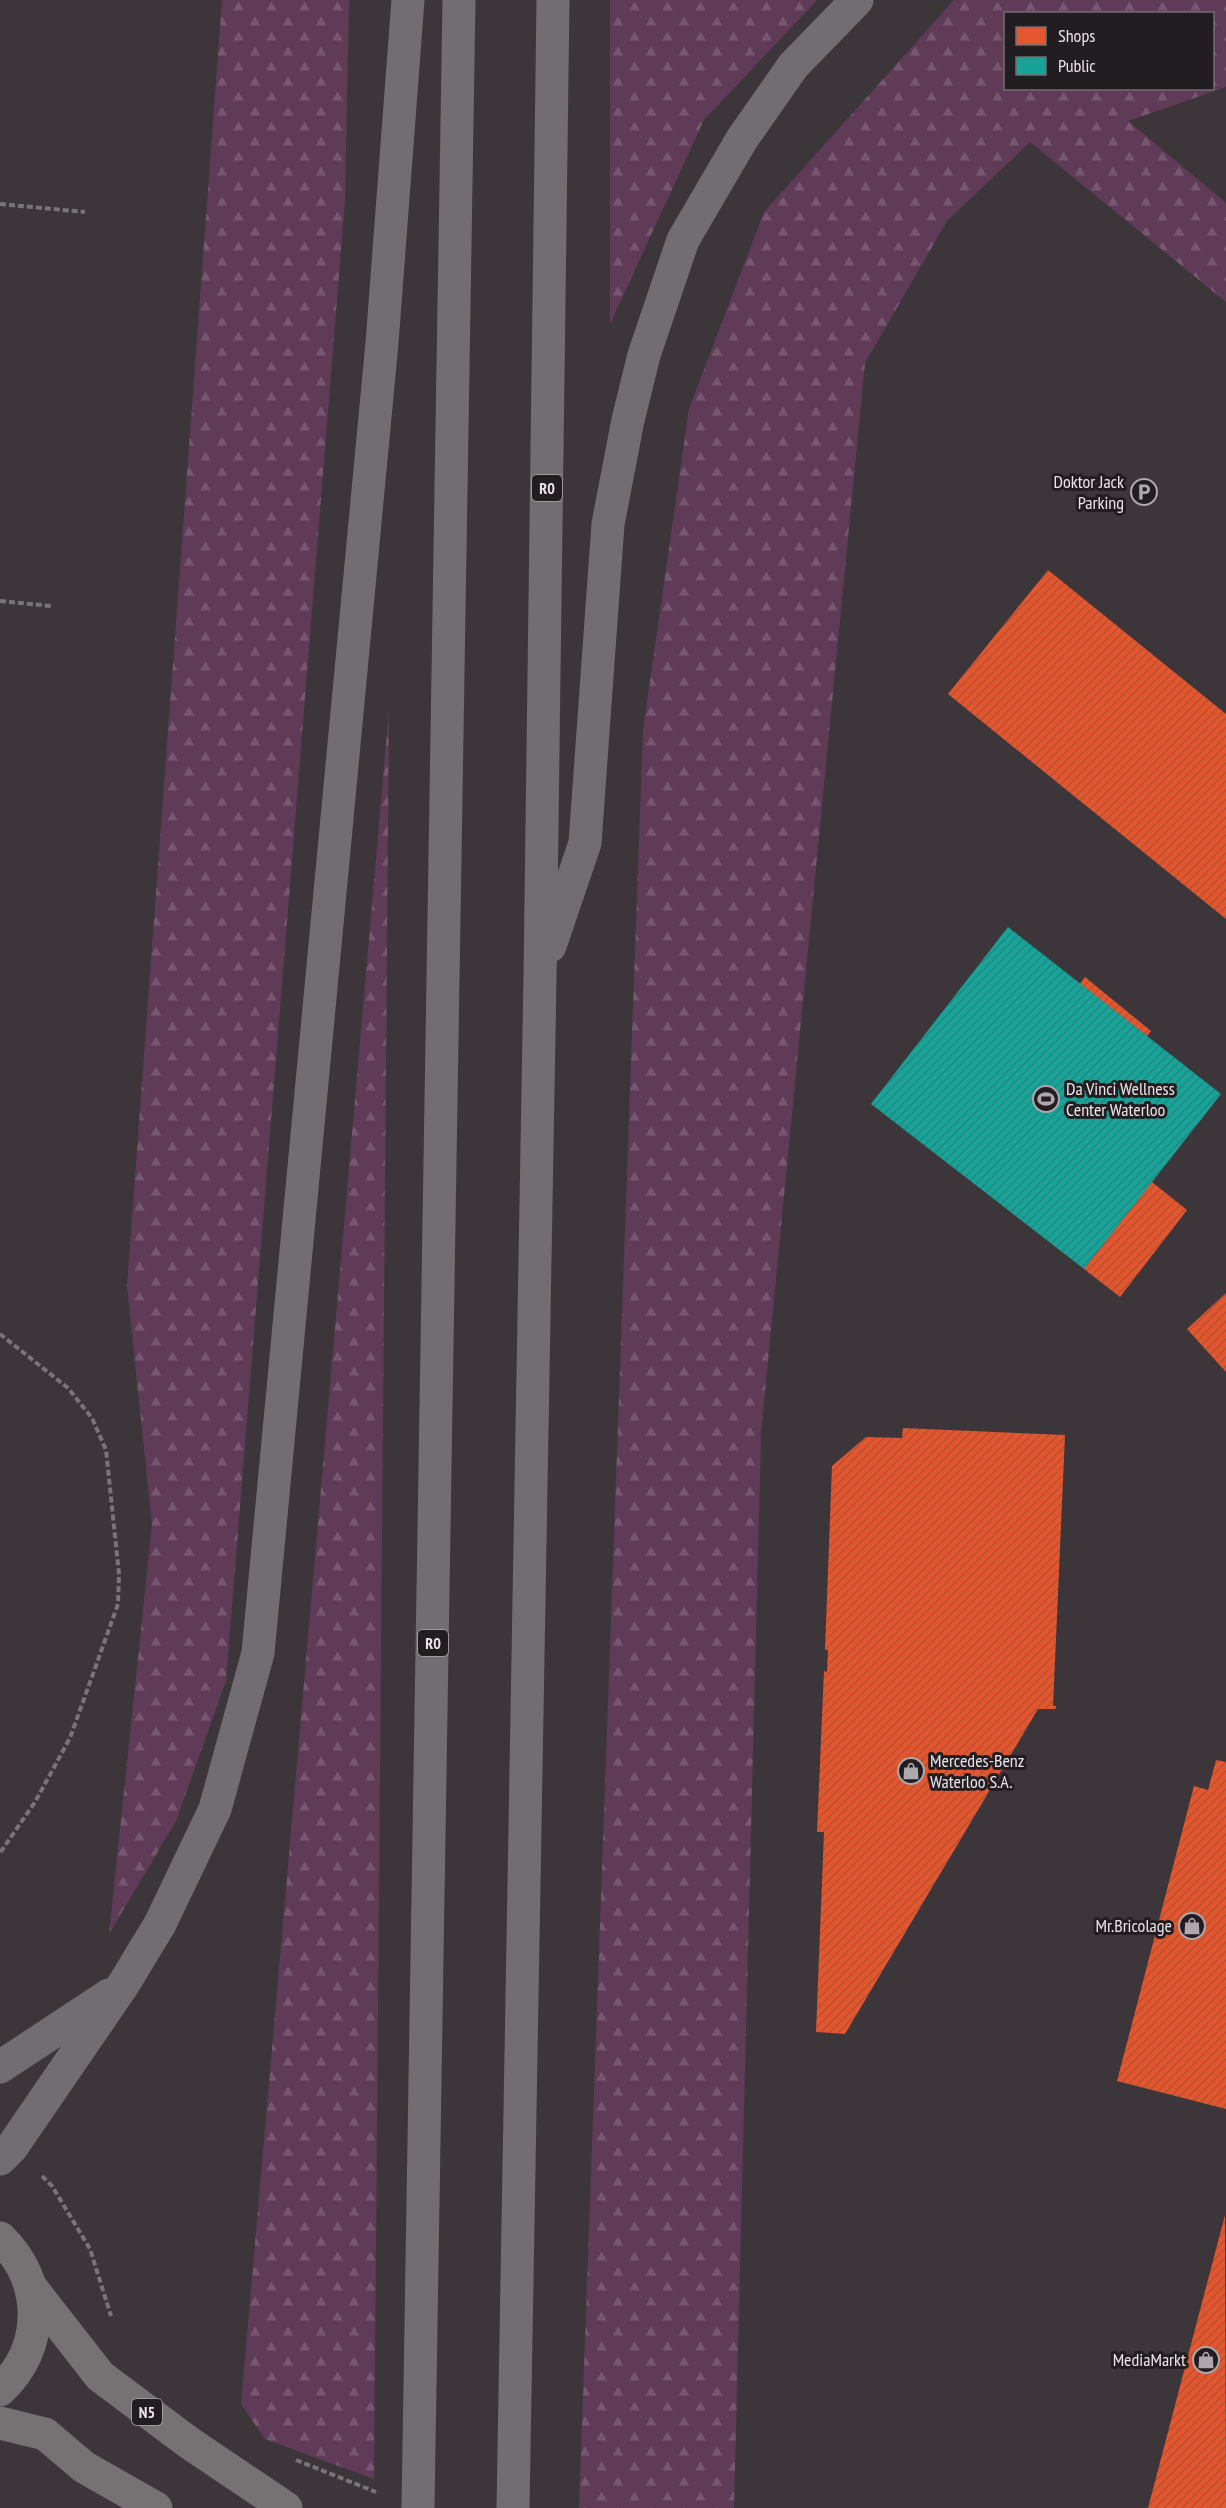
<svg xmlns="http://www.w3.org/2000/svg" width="1226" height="2508" font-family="'PT Sans Narrow',sans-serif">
<defs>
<pattern id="forest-firs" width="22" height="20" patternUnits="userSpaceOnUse" patternTransform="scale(1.5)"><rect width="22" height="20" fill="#603b58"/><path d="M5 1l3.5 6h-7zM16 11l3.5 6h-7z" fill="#775770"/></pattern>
<pattern id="shops-hatch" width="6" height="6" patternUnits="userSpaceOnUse" patternTransform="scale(1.5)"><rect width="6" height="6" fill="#e4572e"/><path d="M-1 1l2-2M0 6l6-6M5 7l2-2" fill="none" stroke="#b55135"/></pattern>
<pattern id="public-hatch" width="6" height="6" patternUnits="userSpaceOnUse" patternTransform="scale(1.5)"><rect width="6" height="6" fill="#17a398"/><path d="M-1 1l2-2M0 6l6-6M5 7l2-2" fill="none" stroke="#25867f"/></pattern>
</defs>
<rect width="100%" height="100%" fill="#3c363b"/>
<!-- forest -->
<g fill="url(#forest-firs)" fill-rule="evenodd">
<path d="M222,0h127l-4,200 -119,1481 -50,140 -67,113 43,-409 -25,-239z"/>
<path d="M610,0h207l-113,120 -94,204z"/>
<path d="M954,0h272v87l-98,34 98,82v99l-196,-160 -83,79 -82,142 -104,1070 -27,1075h-155l64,-1778 46,-321 75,-197zM1006,14h206v74h-206z"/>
<path d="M389,710l-15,1769 -109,-40 -24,-35z"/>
</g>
<!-- shops -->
<g fill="url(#shops-hatch)">
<path d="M1048,570l178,144v205l-278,-225z"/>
<path d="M1085,977l66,54 -4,5 -67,-52z"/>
<path d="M1152,1182l35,28 -67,87 -36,-28z"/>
<path d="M1226,1293v79l-39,-43z"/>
<path d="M903,1428l162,7 -12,271h3v3h-18l-193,325 -29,-2 8,-200h-7l7,-161 3,1 1,-22h-3l7,-184 34,-29 36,1z"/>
<path d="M1216,1760l10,2v347l-109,-28 77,-295 14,4z"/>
<path d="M1225,2215l1,293h-78z"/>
</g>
<!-- public -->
<path fill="url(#public-hatch)" d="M1008,927l213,167 -137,175 -213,-165z"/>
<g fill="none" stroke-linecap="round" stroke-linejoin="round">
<!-- path -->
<g stroke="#787577" stroke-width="4" stroke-dasharray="6 3" stroke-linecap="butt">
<path d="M0,204l85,8"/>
<path d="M0,601l51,5"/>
<path d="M0,1334l68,54 24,30 14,32 13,124 -1,30 -48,134 -35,64 -35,51"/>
<path d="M42,2176l10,10 38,63 21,67"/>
<path d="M296,2460l80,32"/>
</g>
<!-- primary -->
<g stroke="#767274" stroke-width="33">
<path d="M0,2238c45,43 46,109 0,152"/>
<path d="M33,2290l67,86 88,66 98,66"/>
<path d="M0,2423l45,11 39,33 72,41"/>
</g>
<!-- motorway -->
<g stroke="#726d72" stroke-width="33">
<path d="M550,946l35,-103 23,-319 20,-104 16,-65 39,-115 59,-101 51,-73 64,-66"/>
<path d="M0,2067l109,-72"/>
<path d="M0,2159l12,-12 111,-162 37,-61 55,-115 43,-156 124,-1310 26,-343"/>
<path d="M418,2508l41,-2508"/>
<path d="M513,2508l27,-1532 13,-976"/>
</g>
</g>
<!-- icons -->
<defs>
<symbol id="parking-ring" viewBox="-11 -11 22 22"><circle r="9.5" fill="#221d21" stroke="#aea7ac" stroke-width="1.5"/><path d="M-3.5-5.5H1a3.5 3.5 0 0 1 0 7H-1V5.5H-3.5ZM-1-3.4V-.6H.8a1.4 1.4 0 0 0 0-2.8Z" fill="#aea7ac"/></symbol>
<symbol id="stadium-ring" viewBox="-11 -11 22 22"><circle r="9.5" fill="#221d21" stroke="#aea7ac" stroke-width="1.5"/><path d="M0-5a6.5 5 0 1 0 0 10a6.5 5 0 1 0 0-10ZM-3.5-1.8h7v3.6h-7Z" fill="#aea7ac"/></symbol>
<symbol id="shop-ring" viewBox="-11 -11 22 22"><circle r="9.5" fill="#221d21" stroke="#aea7ac" stroke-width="1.5"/><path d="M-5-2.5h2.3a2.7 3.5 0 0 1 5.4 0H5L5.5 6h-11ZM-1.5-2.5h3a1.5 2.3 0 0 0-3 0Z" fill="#aea7ac"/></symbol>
</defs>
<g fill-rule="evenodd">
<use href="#parking-ring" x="1129" y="477" width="30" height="30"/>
<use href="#stadium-ring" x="1031" y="1084" width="30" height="30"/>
<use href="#shop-ring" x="896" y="1756" width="30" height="30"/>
<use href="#shop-ring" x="1177" y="1911" width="30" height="30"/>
<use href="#shop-ring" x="1191" y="2345" width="30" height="30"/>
</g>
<g text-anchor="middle" stroke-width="6" stroke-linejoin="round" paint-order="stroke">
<!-- shield labels -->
<g fill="#221d21" stroke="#afa8ad" stroke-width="1.5">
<rect x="532" y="475" width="30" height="26" rx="4.5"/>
<rect x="418" y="1630" width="30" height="26" rx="4.5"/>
<rect x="132" y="2399" width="30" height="26" rx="4.5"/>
</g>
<g font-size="16" font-weight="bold" fill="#ece4e9">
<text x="547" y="494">R0</text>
<text x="433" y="1649">R0</text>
<text x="147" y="2418">N5</text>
</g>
<!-- poi labels -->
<g font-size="18" fill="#ece4e9" stroke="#221d21" text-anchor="end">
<text x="1124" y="488">Doktor Jack<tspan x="1124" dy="21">Parking</tspan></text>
<text x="1066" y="1095" text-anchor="start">Da Vinci Wellness<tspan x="1066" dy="21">Center Waterloo</tspan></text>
<text x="930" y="1767" text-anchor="start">Mercedes-Benz<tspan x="930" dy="21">Waterloo S.A.</tspan></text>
<text x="1172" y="1932">Mr.Bricolage</text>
<text x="1186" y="2366">MediaMarkt</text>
</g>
</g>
<!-- legend -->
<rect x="1004" y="12" width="210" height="78" fill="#221d21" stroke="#736d71" stroke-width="1.5"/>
<rect x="1016" y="27" width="30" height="18" fill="#e4572e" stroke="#736d71" stroke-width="1.5"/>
<text x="1058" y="42" font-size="18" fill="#ece4e9">Shops</text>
<rect x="1016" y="57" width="30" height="18" fill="#17a398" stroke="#736d71" stroke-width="1.5"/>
<text x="1058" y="72" font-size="18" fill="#ece4e9">Public</text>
</svg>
